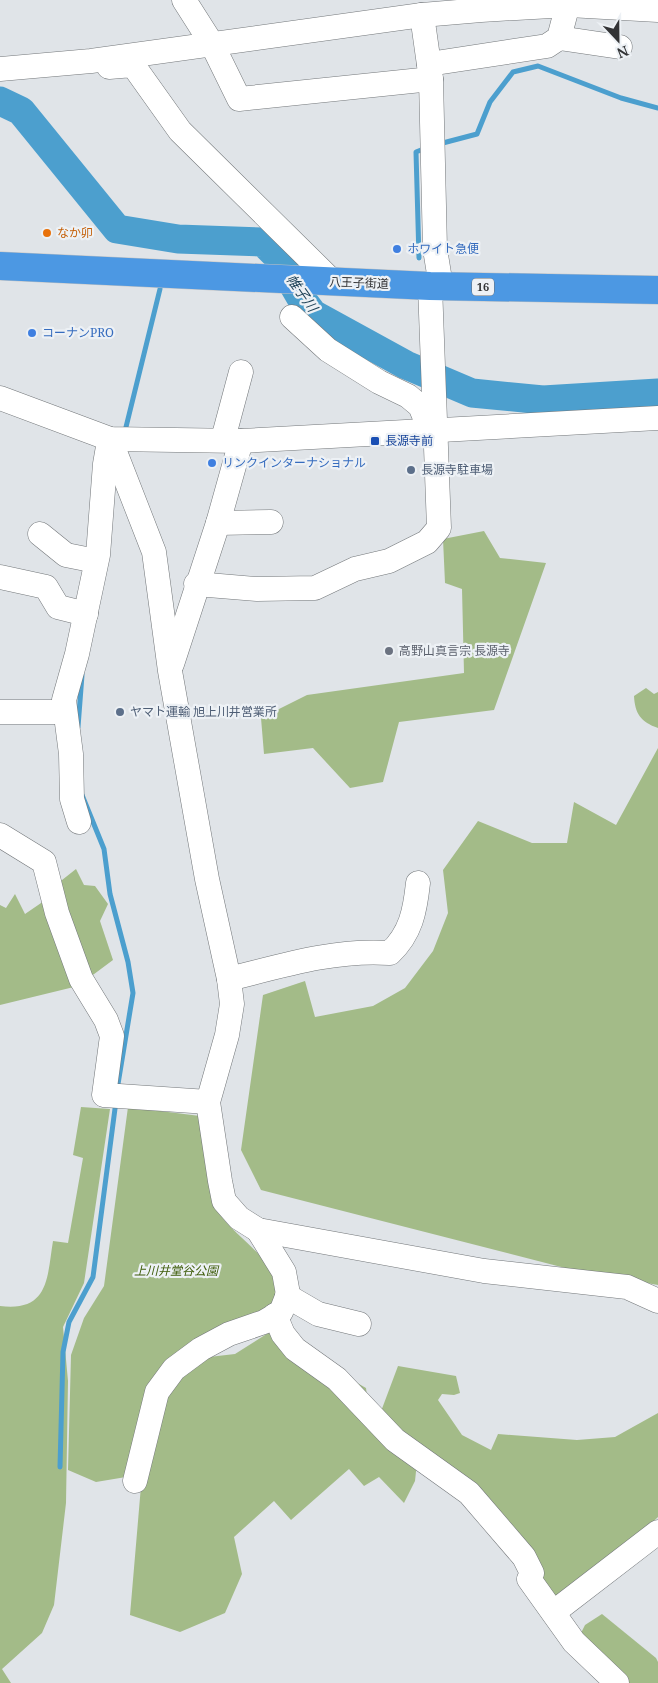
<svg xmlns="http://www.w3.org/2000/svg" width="658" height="1683" font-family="'Noto Serif','Noto Sans JP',serif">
<rect width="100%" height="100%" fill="#e0e4e8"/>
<!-- green -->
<g fill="#a3bb88">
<path d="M484,531l16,27 46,5 -52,147 -95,12 -16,60 -33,6 -37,-40 -49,6 -3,-36 46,-23 157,-22 -2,-84 -17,-6 -2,-44z"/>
<path d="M646,688l8,6 4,-2v36c-17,-6 -23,-14 -24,-32z"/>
<path d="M658,748v537l-85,-15 -312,-80 -20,-40 22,-155 42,-14 10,36 58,-11 32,-18 28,-37 15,-38 -5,-43 35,-49 54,22h35l7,-41 42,23z"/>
<path d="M76,869l8,16 11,1 13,18 -8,17 13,39 -35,26 -78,19v-100l6,3 9,-14 10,20 19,-13 13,-17z"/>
<path d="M81,1107l29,2 -26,174 -21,44 5,54 -2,122 -12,102 -12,28 -40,36 9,14h-11v-377c49,6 47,-28 53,-65l15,2 15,-85 -10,-3z"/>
<path d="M128,1107l72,9 19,97c23,33 62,44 56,92l-101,51 -42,120 -36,6 -28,-12 3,-115 13,-37 20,-32z"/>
<path d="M276,1328l8,13 82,47 4,31 47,43 -2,19 -11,22 -25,-26 -15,9 -15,-17 -58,51 -17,-19 -40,36 8,37 -17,39 -45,19 -50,-17 11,-129 20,-91 22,-25 26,-13 26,-3z"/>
<path d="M398,1366l58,10 4,17 -6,2 -12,-1 -4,6 24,35 29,15 7,-16 79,6 38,-3 43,-24v104l-20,19 -84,64 -174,-186z"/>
<path d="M602,1614l54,44 2,4v21h-51l-30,-42 8,-16z"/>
</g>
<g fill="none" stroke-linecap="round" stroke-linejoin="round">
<!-- stream -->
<g stroke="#4c9fce" stroke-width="5">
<path d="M439,144l38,-10 13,-32 23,-30 25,-6 83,32 37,10"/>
<path d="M419,258l-3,-106 10,-4"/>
<path d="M406,365l2,-10"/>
<path d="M126,427l34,-138"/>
<path d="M78,727l4,-52"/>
<path d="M82,795l22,54 6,45 18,68 5,31 -16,97"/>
<path d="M60,1467l3,-115 6,-30 24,-45 23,-176"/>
</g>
<!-- river -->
<path stroke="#4c9fce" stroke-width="29" d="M0,101l21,10 96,118 61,10 85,3 13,13 25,43 12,16 93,51 66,28 71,7 115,-7"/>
<defs>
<g id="minor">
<path d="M184,0l28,44 27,55 192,-20"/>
<path d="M422,15l9,64 4,170 6,37"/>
<path d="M559,38l61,9"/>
<path d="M429,64l118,-18 12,-8 10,-38"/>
<path d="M109,67l24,-2 47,66 153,151"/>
<path d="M0,69l91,-8 331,-46 59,-5 88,-5 89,5"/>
<path d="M292,317l36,33 51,32 29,14 12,10 10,24"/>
<path d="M0,398l110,41 131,2 417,-23"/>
<path d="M110,439l44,113 16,119 37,208 22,100 3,25 -5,31 -19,67 12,79 4,20 15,17 19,12 226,41 143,16 31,14"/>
<path d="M223,439l18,-67"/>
<path d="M218,523l53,-1"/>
<path d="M40,534l26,21 30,6"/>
<path d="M0,577l46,10 12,20 28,7"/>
<path d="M196,584l61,5 58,-1 40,-19 34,-8 38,-19 12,-14 -9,-242"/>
<path d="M172,664l46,-141 23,-82"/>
<path d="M0,712h64"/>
<path d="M79,822l-7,-23 -1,-45 -7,-54 13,-46 21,-99 7,-91 4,-23"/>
<path d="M0,835l44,27 13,51 24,66 25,41 6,16 -8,59 104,7"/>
<path d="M229,979c52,-13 106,-30 161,-26 21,-20 25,-42 28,-70"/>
<path d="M287,1296l31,18 41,10"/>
<path d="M275,1315l8,19 12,15 42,30 58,61 74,53 55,64 8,16 -3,6 45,63 43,41"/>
<path d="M135,1481l22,-89 17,-23 27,-20 28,-15 35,-12 17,-10 7,-18 -4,-22 -26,-42"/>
<path d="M554,1612l104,-80"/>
</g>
<path id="highway" d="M0,266l430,20 228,4"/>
</defs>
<!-- minor casing -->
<use href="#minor" stroke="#73777a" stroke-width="25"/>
<!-- highway casing -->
<use href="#highway" stroke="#c2c2c2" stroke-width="29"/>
<!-- minor -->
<use href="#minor" stroke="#fff" stroke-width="24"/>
<!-- highway -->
<use href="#highway" stroke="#4c98e3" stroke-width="28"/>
</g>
<!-- markers -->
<circle fill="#e8710a" stroke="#edf1f5" stroke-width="2" cx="47" cy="233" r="5"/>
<g fill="#3f7fe0" stroke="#edf1f5" stroke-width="2">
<circle cx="397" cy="249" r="5"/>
<circle cx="32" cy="333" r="5"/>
<circle cx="212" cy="463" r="5"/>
</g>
<rect fill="#1a4fb4" stroke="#edf1f5" stroke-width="2" x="370" y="436" width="10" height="10" rx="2.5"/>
<g fill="#5c6f8a" stroke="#edf1f5" stroke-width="2">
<circle cx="411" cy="470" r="5"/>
<circle cx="120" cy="712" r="5"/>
</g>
<circle fill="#6b7280" stroke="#edf1f5" stroke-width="2" cx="389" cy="651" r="5"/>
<g text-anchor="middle" stroke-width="4.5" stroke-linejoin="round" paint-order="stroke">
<!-- shield labels -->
<rect fill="#edf1f5" stroke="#6a6c6f" stroke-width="1" x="472" y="278.5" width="22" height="17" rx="4"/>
<g font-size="11" font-weight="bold" fill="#323335">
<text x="483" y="291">16</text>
</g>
<!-- food labels -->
<g font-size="12" fill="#c56008" stroke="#edf1f5" text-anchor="start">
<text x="57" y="237">なか卯</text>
</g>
<!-- shop labels -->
<g font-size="12" fill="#366cbe" stroke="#edf1f5" text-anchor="start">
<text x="407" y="253">ホワイト急便</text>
<text x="42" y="337">コーナンPRO</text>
<text x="222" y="467">リンクインターナショナル</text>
</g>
<!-- street labels -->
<g font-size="12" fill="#323335" stroke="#edf1f5">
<text transform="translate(359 283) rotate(2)" y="4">八王子街道</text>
</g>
<!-- transit labels -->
<g font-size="12" fill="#164399" stroke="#edf1f5" text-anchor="start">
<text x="385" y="445">長源寺前</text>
</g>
<!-- service labels -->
<g font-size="12" fill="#4e5e75" stroke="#edf1f5" text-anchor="start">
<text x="421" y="474">長源寺駐車場</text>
<text x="130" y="716">ヤマト運輸 旭上川井営業所</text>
</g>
<!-- worship labels -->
<g font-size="12" fill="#5b616d" stroke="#edf1f5" text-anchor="start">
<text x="399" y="655">高野山真言宗 長源寺</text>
</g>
<!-- park labels -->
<g font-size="12" font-style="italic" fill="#3e5c0a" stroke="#edf1f5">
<text x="176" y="1275">上川井堂谷公園</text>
</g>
<!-- water labels -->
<g font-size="14" font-style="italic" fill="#1b3f54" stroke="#edf1f5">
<text transform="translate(302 293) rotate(55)" y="5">帷子川</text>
</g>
</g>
<!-- north arrow -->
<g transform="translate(618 40) rotate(158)" stroke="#edf1f5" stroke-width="4" paint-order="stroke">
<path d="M0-4L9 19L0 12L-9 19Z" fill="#323335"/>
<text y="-8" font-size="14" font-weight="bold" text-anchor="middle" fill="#323335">N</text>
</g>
</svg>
